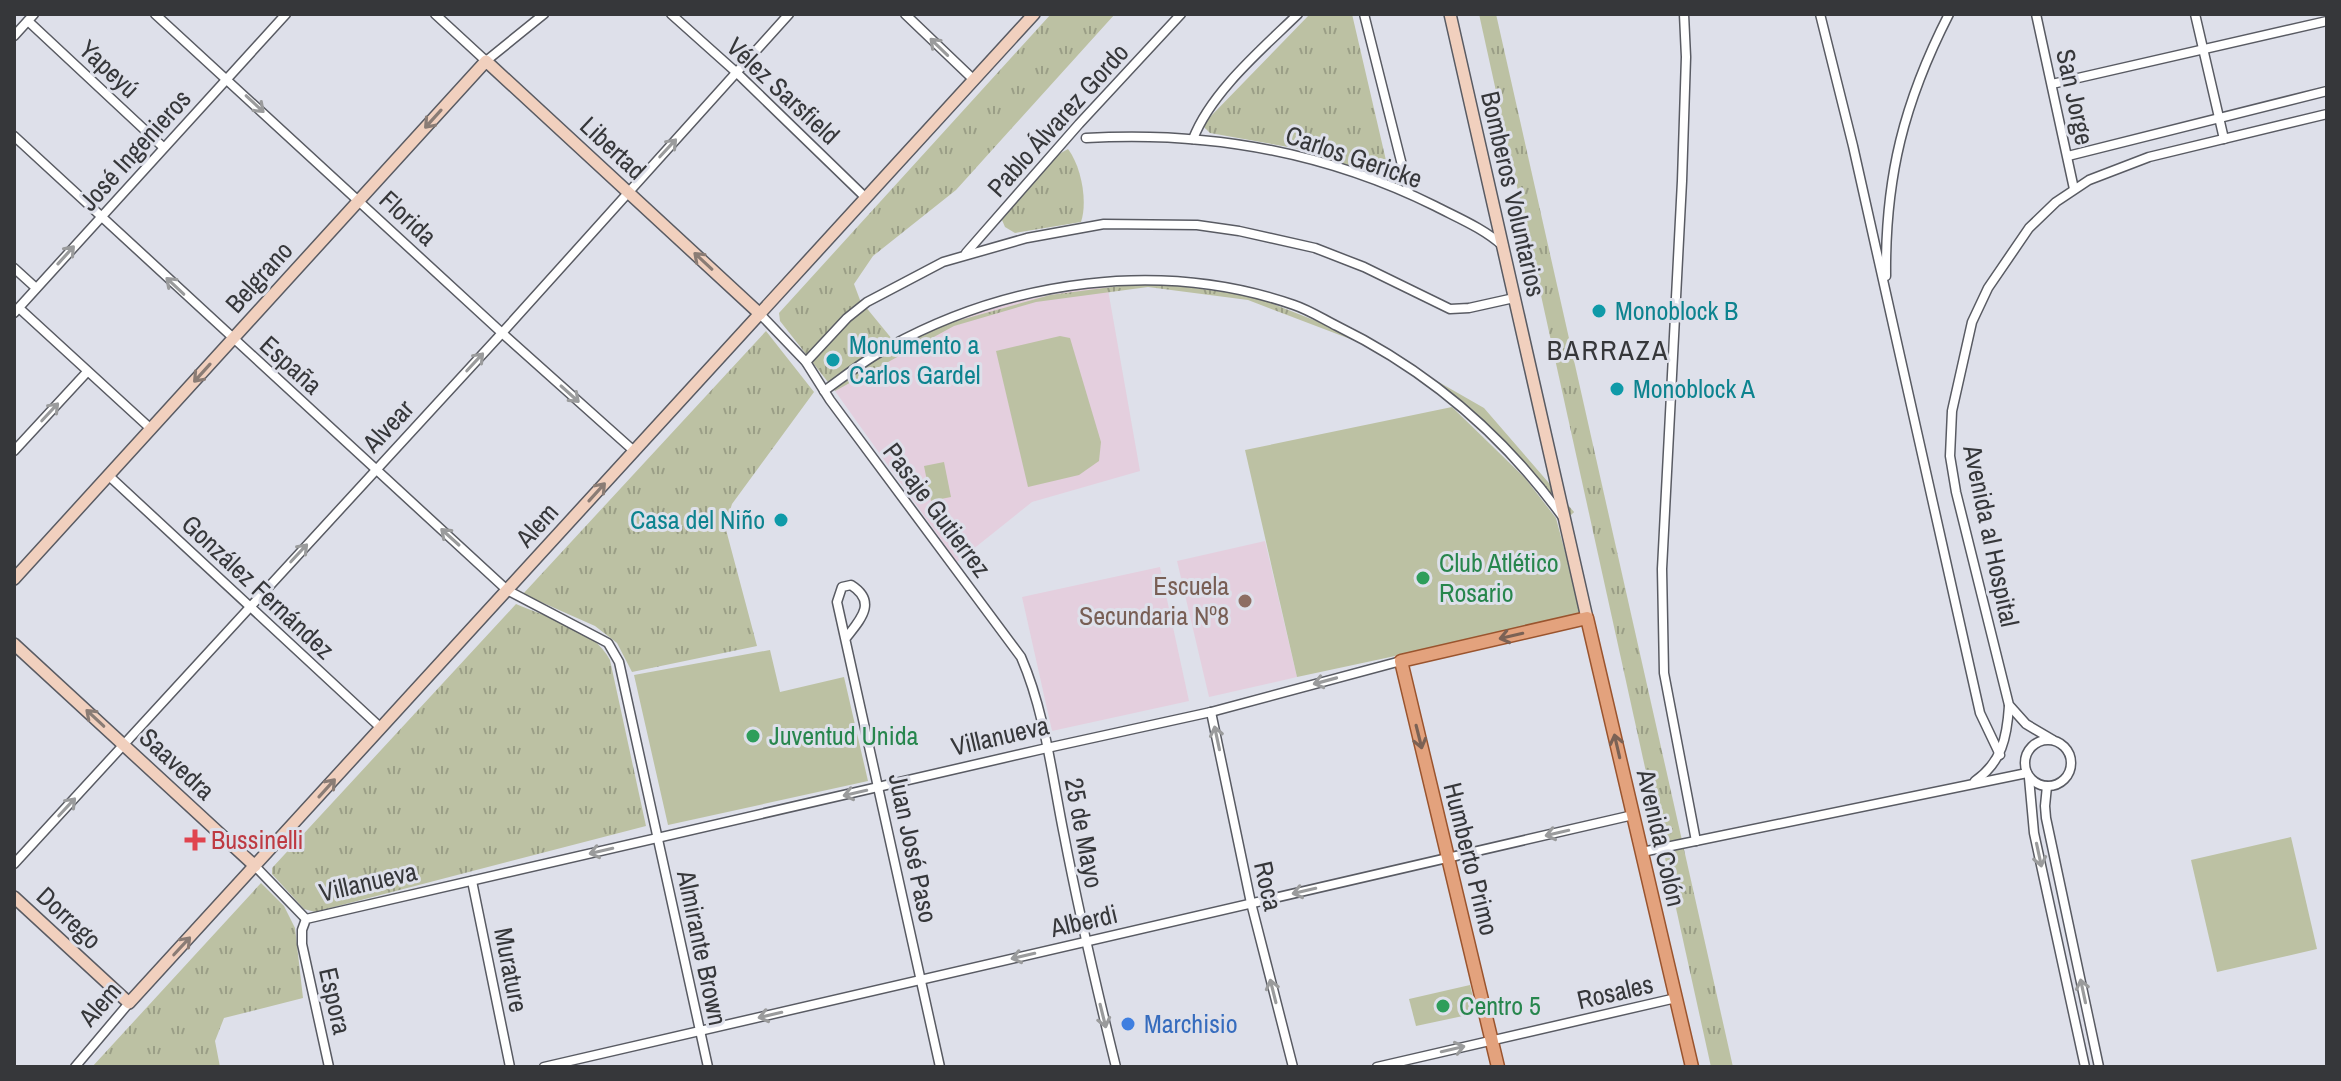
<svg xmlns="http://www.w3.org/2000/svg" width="2341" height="1081" font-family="'Archivo Narrow',sans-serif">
<defs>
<pattern id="grass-tufts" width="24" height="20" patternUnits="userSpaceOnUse" patternTransform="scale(2)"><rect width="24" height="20" fill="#bcc1a3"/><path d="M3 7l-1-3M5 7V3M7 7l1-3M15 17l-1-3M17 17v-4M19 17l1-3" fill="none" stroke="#9a9e86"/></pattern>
</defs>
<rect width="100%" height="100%" fill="#dee0ea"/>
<!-- education -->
<g fill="#e4cfde">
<path d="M1107,284l33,187 -108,31 -75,60 -122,-171 61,-42 53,-27 64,-20z"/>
<path d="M1265,541l32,136 -88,20 -32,-136z"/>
<path d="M1160,567l29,134 -137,30 -30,-134z"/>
</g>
<!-- grass -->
<g fill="url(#grass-tufts)">
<path d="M1051,14h64l-159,176 -83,66 -19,28 6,16 32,39 158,-44 100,-13 103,14 114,45 117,67 90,104 -9,9 -82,-90 -96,-78 -139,-53 -100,-13 -112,15 -82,24 -119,65 -55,-70 -1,-8z"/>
<path d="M1310,14h42l36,155 -12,8 -71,-27 -95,-17 -6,-6 5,-9z"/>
<path d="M1479,14h17l237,1053h-22z"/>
<path d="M1068,149c13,17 20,52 13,73l-66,11 -10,-6 -3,-7 11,-17 46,-49z"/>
<path d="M766,331l48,61 -82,112 -7,22 32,120 -125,26 -15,-29 -22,-17 -72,-32z"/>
<path d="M516,604c31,14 77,23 94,56l36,166 -331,86 -11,-3 -32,-35v-6z"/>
<path d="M261,883l23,23 11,22 8,70 -79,20 -9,23 5,26h-128z"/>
</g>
<!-- garden -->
<g fill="#bcc1a3">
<path d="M1060,336l10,2 31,104 -2,19 -20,14 -51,12 -32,-136z"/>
<path d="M1452,407l73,71 31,40 26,98 -285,61 -52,-227z"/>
<path d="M944,462l7,35 -20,4 -7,-35z"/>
<path d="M770,650l10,42 64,-15 24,104 -200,44 -34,-150z"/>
<path d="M2291,837l26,112 -100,23 -26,-112z"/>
<path d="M1470,985l7,28 -61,13 -7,-27z"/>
</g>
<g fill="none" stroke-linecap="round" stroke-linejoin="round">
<defs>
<g id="minor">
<path d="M155,14l347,319 132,118"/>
<path d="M435,14l51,47 58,-47"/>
<path d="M671,14l66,59 129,125"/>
<path d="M905,14l69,66"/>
<path d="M1364,14l45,179"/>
<path d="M1684,14l2,43 -4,124 -20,388 2,104 32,168"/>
<path d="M1820,14l33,132 127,567 20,42"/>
<path d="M2036,14l38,175"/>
<path d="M2195,14l29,125"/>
<path d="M28,21l135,126"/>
<path d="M14,36l20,-22"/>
<path d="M2052,84l275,-63"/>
<path d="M14,136l493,454 101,53 11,19 89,405"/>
<path d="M1086,138c121,-7 240,14 349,68 23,12 48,22 68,40"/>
<path d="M1193,139c18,-47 69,-90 105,-125"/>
<path d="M2068,156l259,-65"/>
<path d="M966,253l113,-129 102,-110"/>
<path d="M14,268l22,20"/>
<path d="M1886,276c-1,-99 18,-174 63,-262"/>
<path d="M19,308l132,121"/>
<path d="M14,313l272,-299"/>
<path d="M760,314l46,48 24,38 191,257c24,55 31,119 43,178 15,78 33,155 52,232"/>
<path d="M806,362l41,-44 20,-16 76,-40 84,-24 77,-14 93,1 42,6 76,17 49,19 86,42 19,-1 45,-10"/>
<path d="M824,391c21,-15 42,-32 65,-44 122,-67 272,-88 405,-42 15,5 29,14 43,21 90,44 166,109 225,190"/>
<path d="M14,451l73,-79"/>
<path d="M108,475l273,253"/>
<path d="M846,638c14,-18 32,-36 5,-53l-9,2 -5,15 103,465"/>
<path d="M1211,712l40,191 42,164"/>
<circle cx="2048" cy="763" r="23"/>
<path d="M2053,740l-27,-16 -17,-19 -53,-213 -6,-36 2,-45 20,-89 16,-34 41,-60 27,-26 33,-22 60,-23 178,-43"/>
<path d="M2029,778l5,55 51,234"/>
<path d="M1975,781c27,-19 32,-44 34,-75"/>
<path d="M2047,786l-2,20 1,12 53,249"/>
<path d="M1642,852l385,-79"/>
<path d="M14,864l488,-531 287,-319"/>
<path d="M255,866l51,53"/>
<path d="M472,881l38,186"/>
<path d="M75,1067l54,-64"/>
<path d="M329,1067l-27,-123v-14l4,-11 741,-171 164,-36 190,-51"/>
<path d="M544,1067l1089,-252"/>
<path d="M1377,1067l299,-69"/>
</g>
<g id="secondary">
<path d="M1450,14l137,604"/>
<path d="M14,579l472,-518 274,253"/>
<path d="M14,644l241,222"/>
<path d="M14,897l115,106 905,-989"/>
</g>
<path id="primary" d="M1498,1067l-97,-406 186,-43 105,449"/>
</defs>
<!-- minor casing -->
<use href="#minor" stroke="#595b63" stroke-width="11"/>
<!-- secondary casing -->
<use href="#secondary" stroke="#595b63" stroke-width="14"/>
<!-- primary casing -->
<use href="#primary" stroke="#9a542e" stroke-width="15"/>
<!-- minor -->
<use href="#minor" stroke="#fff" stroke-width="8"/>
<!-- secondary -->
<use href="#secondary" stroke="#f1d0be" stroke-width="11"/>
<!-- primary -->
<use href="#primary" stroke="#e3a27d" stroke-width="12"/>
</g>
<!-- one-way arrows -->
<defs><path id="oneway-shaft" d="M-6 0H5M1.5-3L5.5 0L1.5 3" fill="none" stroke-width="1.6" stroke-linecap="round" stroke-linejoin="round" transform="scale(2)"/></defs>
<g stroke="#9a9b9c">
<use href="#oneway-shaft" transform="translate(939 47) rotate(-136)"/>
<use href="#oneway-shaft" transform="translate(255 104) rotate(43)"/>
<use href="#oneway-shaft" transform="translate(668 148) rotate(-47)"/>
<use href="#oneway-shaft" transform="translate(66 255) rotate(-48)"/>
<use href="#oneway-shaft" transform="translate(175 286) rotate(-137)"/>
<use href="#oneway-shaft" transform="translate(475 362) rotate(-47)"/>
<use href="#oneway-shaft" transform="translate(570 394) rotate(42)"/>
<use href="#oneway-shaft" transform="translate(50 412) rotate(-47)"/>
<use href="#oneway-shaft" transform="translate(450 537) rotate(-138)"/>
<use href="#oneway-shaft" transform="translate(299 553) rotate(-47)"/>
<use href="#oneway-shaft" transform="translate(1325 681) rotate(165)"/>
<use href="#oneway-shaft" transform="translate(1217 738) rotate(-102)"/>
<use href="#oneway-shaft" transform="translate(855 793) rotate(167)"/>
<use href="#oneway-shaft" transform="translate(67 807) rotate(-47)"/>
<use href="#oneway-shaft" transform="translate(1557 833) rotate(167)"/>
<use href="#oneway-shaft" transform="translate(601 851) rotate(167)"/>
<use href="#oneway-shaft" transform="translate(2039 855) rotate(78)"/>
<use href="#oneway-shaft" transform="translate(1304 891) rotate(167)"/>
<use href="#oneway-shaft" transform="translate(1023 956) rotate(167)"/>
<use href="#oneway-shaft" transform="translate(1273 991) rotate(-104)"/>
<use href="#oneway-shaft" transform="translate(2083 991) rotate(-102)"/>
<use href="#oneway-shaft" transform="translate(770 1015) rotate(167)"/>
<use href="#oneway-shaft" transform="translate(1103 1016) rotate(76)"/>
<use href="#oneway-shaft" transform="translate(1453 1049) rotate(-13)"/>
</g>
<g stroke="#8a7c75">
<use href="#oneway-shaft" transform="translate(433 119) rotate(132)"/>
<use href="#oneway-shaft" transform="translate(703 261) rotate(-137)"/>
<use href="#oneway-shaft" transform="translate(202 373) rotate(132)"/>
<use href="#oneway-shaft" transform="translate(597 492) rotate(-48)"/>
<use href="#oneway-shaft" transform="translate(95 718) rotate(-137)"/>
<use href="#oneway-shaft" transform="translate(327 788) rotate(-48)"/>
<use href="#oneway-shaft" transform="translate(182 946) rotate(-47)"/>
</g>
<g stroke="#7b6255">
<use href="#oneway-shaft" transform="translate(1511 636) rotate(167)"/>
<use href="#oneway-shaft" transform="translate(1419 737) rotate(76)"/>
<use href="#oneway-shaft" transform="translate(1617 746) rotate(-103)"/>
</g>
<!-- markers -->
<g fill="#0f9aa8" stroke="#dee0ea" stroke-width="3">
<circle cx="1599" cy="311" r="8"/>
<circle cx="833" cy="360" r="8"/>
<circle cx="1617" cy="389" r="8"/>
<circle cx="781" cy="520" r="8"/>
</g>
<g fill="#2e9e5b" stroke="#dee0ea" stroke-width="3">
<circle cx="1423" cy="578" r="8"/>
<circle cx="753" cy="736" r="8"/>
<circle cx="1443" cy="1006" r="8"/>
</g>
<circle fill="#8d6e63" stroke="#dee0ea" stroke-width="3" cx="1245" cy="601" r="8"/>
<path fill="#e0444e" stroke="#dee0ea" stroke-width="3" d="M191 828h8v8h8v8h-8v8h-8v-8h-8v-8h8z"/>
<circle fill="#3f7fe0" stroke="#dee0ea" stroke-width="3" cx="1128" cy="1024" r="8"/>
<g text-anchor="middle" stroke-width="6" stroke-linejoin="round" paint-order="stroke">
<!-- street labels -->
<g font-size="26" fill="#36373a" stroke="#dee0ea">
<text transform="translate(109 69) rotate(43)" y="9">Yapeyú</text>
<text transform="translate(783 91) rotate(43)" y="9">Vélez Sarsfield</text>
<text transform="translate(2075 97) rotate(78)" y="9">San Jorge</text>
<text transform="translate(1058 120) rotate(-48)" y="9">Pablo Álvarez Gordo</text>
<text transform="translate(613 148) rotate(43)" y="9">Libertad</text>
<text transform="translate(135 150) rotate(-48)" y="9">José Ingenieros</text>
<text transform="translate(1354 157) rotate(19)" y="9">Carlos Gericke</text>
<text transform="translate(1513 194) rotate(77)" y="9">Bomberos Voluntarios</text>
<text transform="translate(408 218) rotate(43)" y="9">Florida</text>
<text transform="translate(259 277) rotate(-48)" y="9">Belgrano</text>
<text transform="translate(291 365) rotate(42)" y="9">España</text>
<text transform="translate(388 426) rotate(-47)" y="9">Alvear</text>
<text transform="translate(937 510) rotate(53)" y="9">Pasaje Gutierrez</text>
<text transform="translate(537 525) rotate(-48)" y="9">Alem</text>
<text transform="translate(1991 536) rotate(78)" y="9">Avenida al Hospital</text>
<text transform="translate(258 587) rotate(43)" y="9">González Fernández</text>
<text transform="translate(1000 736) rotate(-13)" y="9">Villanueva</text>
<text transform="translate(177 764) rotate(43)" y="9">Saavedra</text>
<text transform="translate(1084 833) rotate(79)" y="9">25 de Mayo</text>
<text transform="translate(1661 838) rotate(77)" y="9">Avenida Colón</text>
<text transform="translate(913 848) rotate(78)" y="9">Juan José Paso</text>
<text transform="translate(1471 859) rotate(76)" y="9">Humberto Primo</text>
<text transform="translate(368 882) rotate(-13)" y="9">Villanueva</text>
<text transform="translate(1268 886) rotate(77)" y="9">Roca</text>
<text transform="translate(69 918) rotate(43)" y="9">Dorrego</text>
<text transform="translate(1084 921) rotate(-13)" y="9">Alberdi</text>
<text transform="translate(702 948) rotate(78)" y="9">Almirante Brown</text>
<text transform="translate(511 970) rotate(79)" y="9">Murature</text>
<text transform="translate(1615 992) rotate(-13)" y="9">Rosales</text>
<text transform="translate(335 1001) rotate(77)" y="9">Espora</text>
<text transform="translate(100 1004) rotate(-49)" y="9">Alem</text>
</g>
<!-- culture labels -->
<g font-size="26" fill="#0d838f" stroke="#dee0ea" text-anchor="start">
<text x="1615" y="320">Monoblock B</text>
<text x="849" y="354">Monumento a<tspan x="849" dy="30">Carlos Gardel</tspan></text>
<text x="1633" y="398">Monoblock A</text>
<text x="765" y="529" text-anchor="end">Casa del Niño</text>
</g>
<!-- leisure labels -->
<g font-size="26" fill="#27864d" stroke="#dee0ea" text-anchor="start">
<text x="1439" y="572">Club Atlético<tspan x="1439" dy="30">Rosario</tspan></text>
<text x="769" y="745">Juventud Unida</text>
<text x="1459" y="1015">Centro 5</text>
</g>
<!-- education labels -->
<g font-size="26" fill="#785e54" stroke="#dee0ea" text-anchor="end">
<text x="1229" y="595">Escuela<tspan x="1229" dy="30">Secundaria Nº8</tspan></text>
</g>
<!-- health labels -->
<g font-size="26" fill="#be3a42" stroke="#dee0ea" text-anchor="start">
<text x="211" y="849">Bussinelli</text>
</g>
<!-- shop labels -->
<g font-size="26" fill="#366cbe" stroke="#dee0ea" text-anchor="start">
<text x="1144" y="1033">Marchisio</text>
</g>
<!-- neighbourhood labels -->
<g font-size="28" letter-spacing="2" fill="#36373a" stroke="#dee0ea">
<text x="1608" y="360">BARRAZA</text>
</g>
</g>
<!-- border -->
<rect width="2341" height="1081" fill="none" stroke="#36373a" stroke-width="32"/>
</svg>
